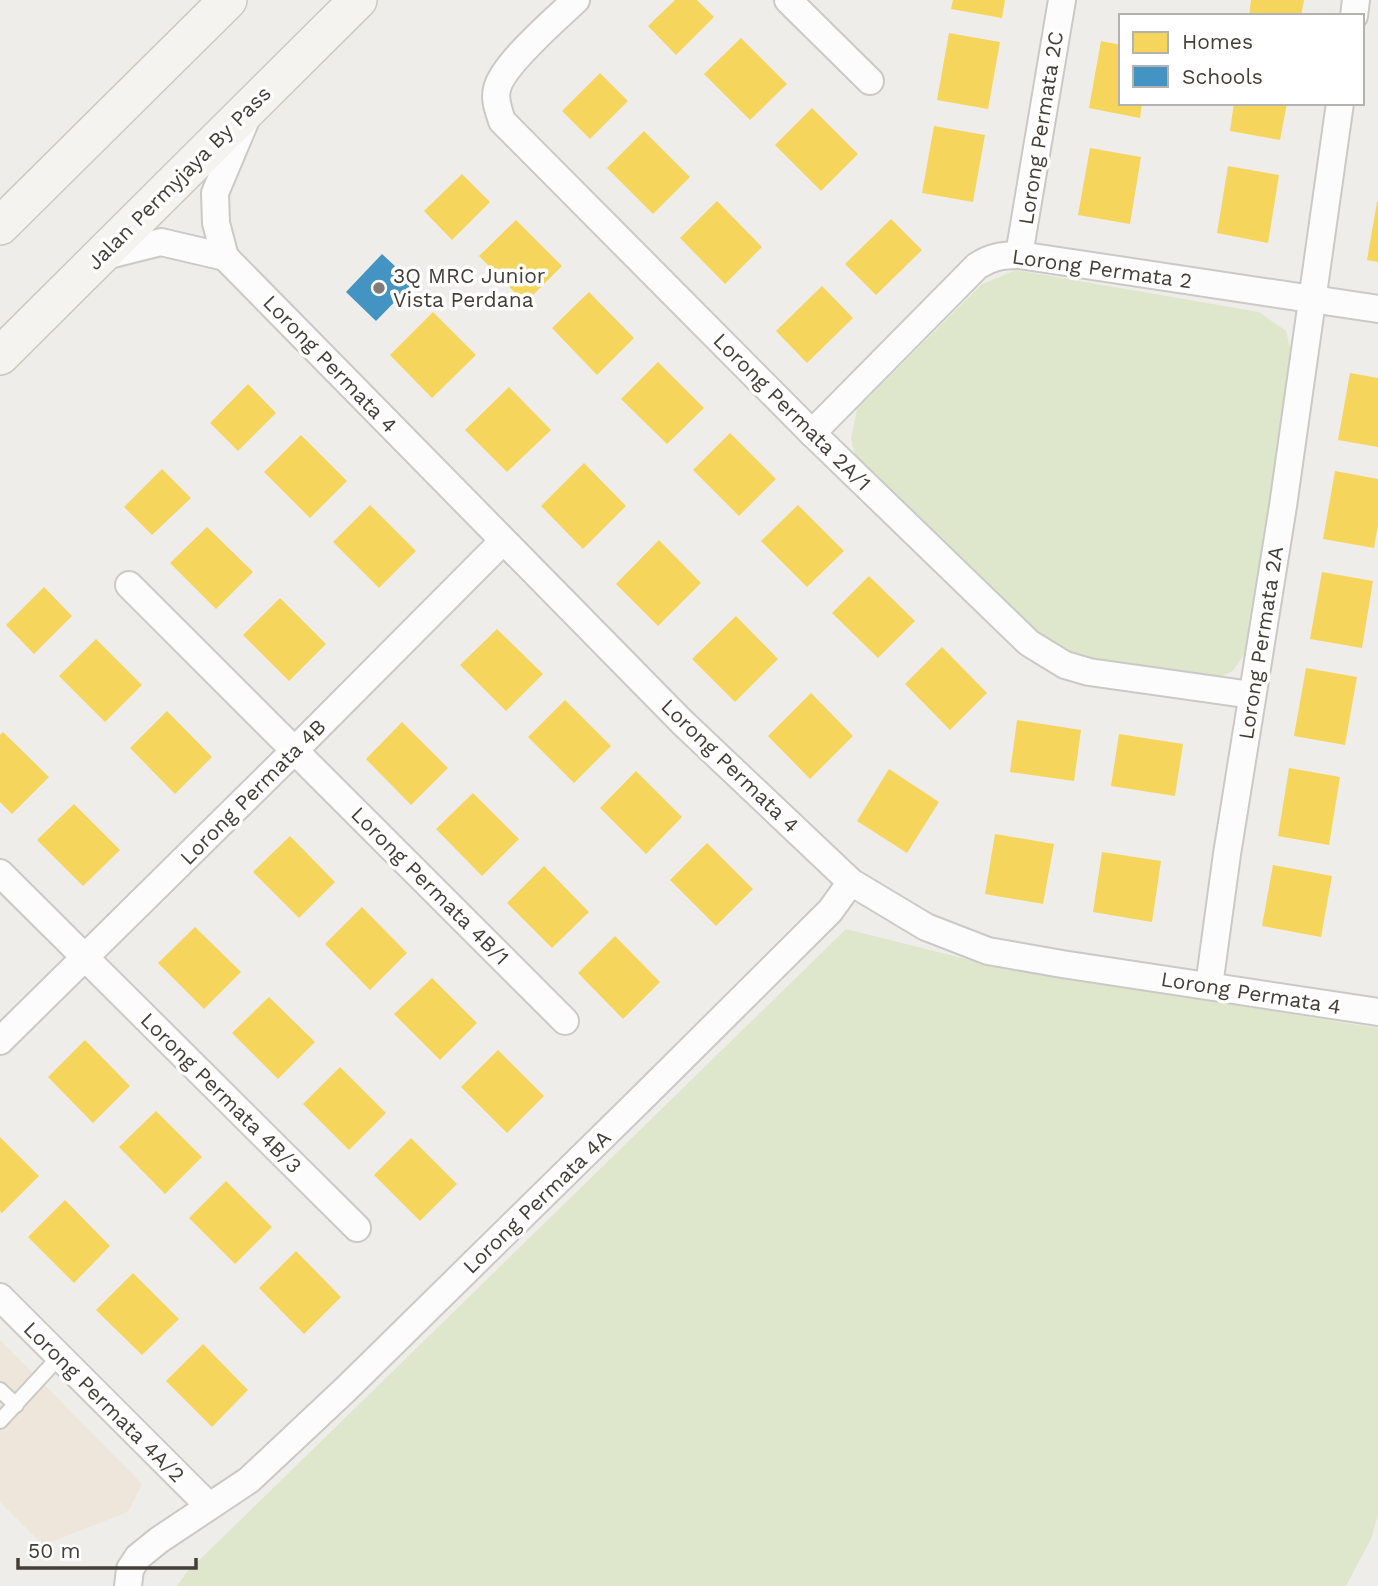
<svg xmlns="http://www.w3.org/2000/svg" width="1378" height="1586" font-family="'Work Sans',sans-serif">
<rect width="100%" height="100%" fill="#efedea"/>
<!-- commercial -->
<path fill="#eee5db" d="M0,1340l142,144 -14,28 -85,33 -43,-43z"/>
<!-- green -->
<g fill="#dee7cc">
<path d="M1016,270l243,42 27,19 7,29 -44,287 -16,24 -25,11 -131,-24 -60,-36 -159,-154 -7,-29 6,-30 125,-125z"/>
<path d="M846,929l156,39 376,60v487l-7,24 -25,47h-1169l9,-13z"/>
</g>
<!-- homes -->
<g fill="#f6d55c">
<path d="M675,0h22l17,17 -38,38 -28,-29z"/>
<path d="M953,0h52l-3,18 -51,-9z"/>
<path d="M1251,0h53l-3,16h-52z"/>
<path d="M949,33l51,9 -12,67 -51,-9z"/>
<path d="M741,38l46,46 -37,36 -46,-46z"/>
<path d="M1101,41l20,4v58h21l-2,15 -51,-10z"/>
<path d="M600,73l28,28 -38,38 -28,-28z"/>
<path d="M1234,103h53l-7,37 -50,-9z"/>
<path d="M812,108l46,46 -37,37 -46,-46z"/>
<path d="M934,126l51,9 -12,67 -51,-9z"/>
<path d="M644,131l46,46 -37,37 -46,-46z"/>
<path d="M1090,148l51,9 -11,67 -52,-9z"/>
<path d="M1228,166l51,9 -11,68 -51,-10z"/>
<path d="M462,174l28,28 -38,38 -28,-29z"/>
<path d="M717,201l45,46 -37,37 -45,-46z"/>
<path d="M1377,202h1v60l-11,-2z"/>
<path d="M891,219l31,31 -46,45 -31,-31z"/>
<path d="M516,220l46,46 -37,37 -46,-47z"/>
<path d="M822,286l31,32 -46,45 -31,-32z"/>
<path d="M589,292l45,46 -37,37 -45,-47z"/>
<path d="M433,312l43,43 -44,43 -42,-43z"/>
<path d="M658,362l46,46 -37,36 -46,-45z"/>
<path d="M1350,373l28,5v69l-40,-7z"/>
<path d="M248,384l28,29 -38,38 -28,-28z"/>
<path d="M509,387l42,43 -44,42 -42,-42z"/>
<path d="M730,433l46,46 -37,37 -46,-46z"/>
<path d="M301,435l46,46 -37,37 -46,-46z"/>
<path d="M584,463l42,43 -43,43 -42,-43z"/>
<path d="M162,469l29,29 -39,37 -28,-28z"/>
<path d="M1335,471l43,8v45l-4,24 -51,-9z"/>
<path d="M370,505l46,46 -37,37 -46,-46z"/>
<path d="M798,505l46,46 -37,36 -46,-46z"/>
<path d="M207,527l46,45 -37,37 -46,-46z"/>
<path d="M659,540l42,43 -43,43 -42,-42z"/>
<path d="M1322,572l51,9 -11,67 -52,-9z"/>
<path d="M869,576l46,45 -37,37 -46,-45z"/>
<path d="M44,587l28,29 -38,38 -28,-29z"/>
<path d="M280,598l46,46 -37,37 -46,-46z"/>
<path d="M736,616l42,43 -43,43 -43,-43z"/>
<path d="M497,629l46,45 -37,37 -46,-46z"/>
<path d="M96,639l46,46 -37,37 -46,-46z"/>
<path d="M942,647l45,46 -37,37 -45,-46z"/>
<path d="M1306,668l51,9 -12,68 -51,-9z"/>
<path d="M811,693l42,43 -43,43 -42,-43z"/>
<path d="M565,700l46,46 -37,37 -46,-46z"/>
<path d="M167,711l45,46 -37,37 -45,-46z"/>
<path d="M1017,720l64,10 -7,51 -64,-9z"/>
<path d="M402,722l46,46 -37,37 -45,-46z"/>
<path d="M3,732l46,45 -37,37 -12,-12v-67z"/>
<path d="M1119,734l64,10 -8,52 -64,-10z"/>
<path d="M1289,768l51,9 -11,68 -51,-9z"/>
<path d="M889,769l50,33 -32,51 -50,-32z"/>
<path d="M636,771l46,46 -36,37 -46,-46z"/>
<path d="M473,793l46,46 -37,37 -46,-47z"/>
<path d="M74,804l46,46 -37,36 -46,-46z"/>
<path d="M995,834l59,10 -11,60 -58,-10z"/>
<path d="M290,836l45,46 -36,36 -46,-46z"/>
<path d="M707,843l46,46 -37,37 -46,-46z"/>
<path d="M1102,852l59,9 -9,61 -59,-10z"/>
<path d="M1273,865l59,11 -11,61 -59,-11z"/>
<path d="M544,866l45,46 -37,36 -45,-45z"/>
<path d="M362,907l45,46 -37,37 -45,-46z"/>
<path d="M195,927l46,45 -37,37 -46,-46z"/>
<path d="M615,936l45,46 -37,37 -45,-46z"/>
<path d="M432,978l45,45 -37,37 -46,-46z"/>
<path d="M269,997l46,45 -37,37 -46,-46z"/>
<path d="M85,1040l45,46 -37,37 -45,-46z"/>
<path d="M498,1050l46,46 -37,37 -46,-46z"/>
<path d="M340,1067l46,46 -37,37 -46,-46z"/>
<path d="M156,1111l46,46 -37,37 -46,-47z"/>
<path d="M0,1137l39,39 -37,37 -2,-2z"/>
<path d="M411,1138l46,46 -37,37 -46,-46z"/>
<path d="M226,1181l46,46 -37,37 -46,-46z"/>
<path d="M65,1200l45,46 -36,37 -46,-46z"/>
<path d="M296,1251l45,46 -37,37 -45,-46z"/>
<path d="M133,1273l46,46 -37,36 -46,-45z"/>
<path d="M203,1344l45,46 -36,37 -46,-46z"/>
</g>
<!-- schools -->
<path fill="#4393c3" d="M382,254l31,29 -37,38 -30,-29z"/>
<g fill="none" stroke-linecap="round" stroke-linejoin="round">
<defs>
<g id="lane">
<path d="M0,1390l16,15"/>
<path d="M0,1421l59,-64"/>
</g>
<g id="street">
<path d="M576,0c-20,19 -74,65 -79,89 -3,11 2,22 5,32l310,312 217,210 36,22 24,7 163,23"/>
<path d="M788,0l82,81"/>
<path d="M1354,16l2,-16"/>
<path d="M247,117l-32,76 1,30 9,34 457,465 169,160 75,45 62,24 74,13 316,48"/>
<path d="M1019,255l43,-255"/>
<path d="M101,257l60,-15 64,15"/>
<path d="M812,433l165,-167c14,-9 25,-11 42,-11l359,54"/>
<path d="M129,585l436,436"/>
<path d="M0,873l357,355"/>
<path d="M1209,986l18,-132 56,-348 57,-403"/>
<path d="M0,1041l295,-291 208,-209"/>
<path d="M0,1297l209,209"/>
<path d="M128,1586l2,-17 8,-12 21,-17 90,-60 97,-91 297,-292 187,-186 21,-29"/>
</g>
<g id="secondary">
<path d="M0,226l228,-226"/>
<path d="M0,356l358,-356"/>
</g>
</defs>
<!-- lane casing -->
<use href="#lane" stroke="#cbc9c6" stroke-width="18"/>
<!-- street casing -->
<use href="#street" stroke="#cbc9c6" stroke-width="30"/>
<!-- secondary casing -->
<use href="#secondary" stroke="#cdc9c1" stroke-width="40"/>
<!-- lane -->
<use href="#lane" stroke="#fdfcfc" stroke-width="14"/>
<!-- street -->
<use href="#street" stroke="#fdfcfc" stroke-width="26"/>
<!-- secondary -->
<use href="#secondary" stroke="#f5f3ef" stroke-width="37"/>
</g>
<!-- markers -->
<circle fill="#807b76" stroke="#fff" stroke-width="2.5" cx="379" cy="288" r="7"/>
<g text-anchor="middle" stroke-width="7" stroke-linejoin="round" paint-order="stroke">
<!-- street labels -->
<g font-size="21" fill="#443e37" stroke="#fff">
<text transform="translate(1041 128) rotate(-81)" y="7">Lorong Permata 2C</text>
<text transform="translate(179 178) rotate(-45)" y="7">Jalan Permyjaya By Pass</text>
<text transform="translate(1102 269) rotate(8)" y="7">Lorong Permata 2</text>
<text transform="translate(330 364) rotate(46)" y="7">Lorong Permata 4</text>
<text transform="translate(792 412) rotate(45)" y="7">Lorong Permata 2A/1</text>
<text transform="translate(1261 643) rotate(-81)" y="7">Lorong Permata 2A</text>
<text transform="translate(730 766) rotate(44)" y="7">Lorong Permata 4</text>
<text transform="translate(253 792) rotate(-45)" y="7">Lorong Permata 4B</text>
<text transform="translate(430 886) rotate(45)" y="7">Lorong Permata 4B/1</text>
<text transform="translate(1251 993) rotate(9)" y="7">Lorong Permata 4</text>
<text transform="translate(221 1093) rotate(45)" y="7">Lorong Permata 4B/3</text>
<text transform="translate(537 1202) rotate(-44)" y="7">Lorong Permata 4A</text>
<text transform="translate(104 1402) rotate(45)" y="7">Lorong Permata 4A/2</text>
</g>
<!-- poi labels -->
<g font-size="21" fill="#443e37" stroke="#fff" text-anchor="start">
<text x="393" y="283">3Q MRC Junior<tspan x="393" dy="24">Vista Perdana</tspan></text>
</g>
</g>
<!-- legend -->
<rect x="1119" y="14" width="245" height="91" fill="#ffffff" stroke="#b4b2af" stroke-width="2"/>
<rect x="1133" y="32" width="35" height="21" fill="#f6d55c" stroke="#b4b2af" stroke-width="2"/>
<text x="1182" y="49" font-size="21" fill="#443e37">Homes</text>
<rect x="1133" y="66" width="35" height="21" fill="#4393c3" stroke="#b4b2af" stroke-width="2"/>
<text x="1182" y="84" font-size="21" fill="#443e37">Schools</text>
<!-- scale -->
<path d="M18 1558v10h178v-10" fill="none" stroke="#443e37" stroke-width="3.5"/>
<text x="28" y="1558" font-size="21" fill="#443e37" stroke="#ffffff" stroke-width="5" paint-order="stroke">50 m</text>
</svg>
